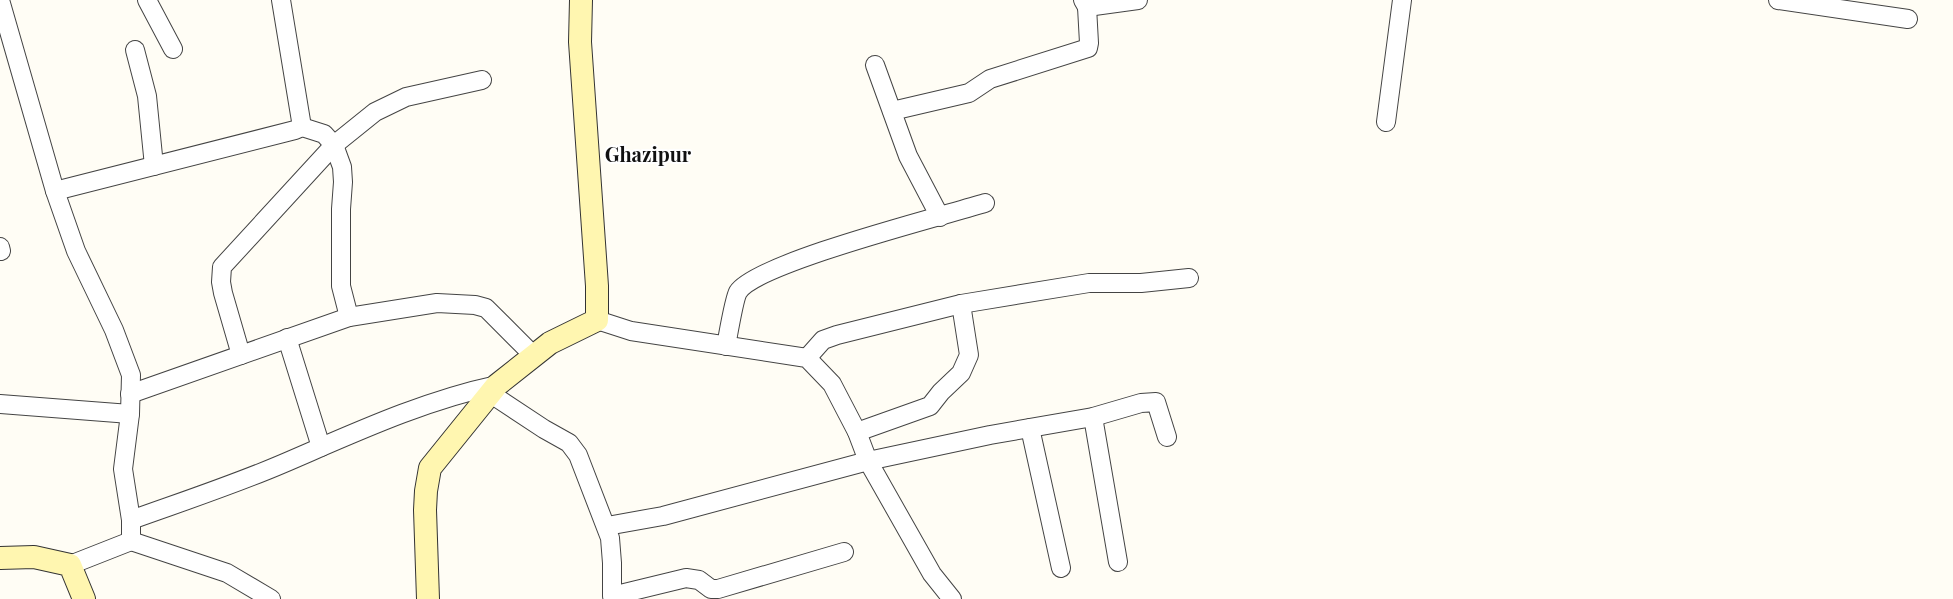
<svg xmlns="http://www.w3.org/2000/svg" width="1953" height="599" font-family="'Playfair Display',serif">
<rect width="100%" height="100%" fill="#fffdf5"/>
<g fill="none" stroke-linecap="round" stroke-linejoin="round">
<defs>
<g id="street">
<path d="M0,0l55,191 21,60 38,79 17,45 -1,39 -7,55 8,51"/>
<path d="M147,0l26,49"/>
<path d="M281,0l21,127"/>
<path d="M1083,0l4,7 51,-7"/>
<path d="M1778,0l130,19"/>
<path d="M135,50l12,46 7,70"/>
<path d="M875,65l33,91 32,61"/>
<path d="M892,111l77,-18 21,-14 98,-31 1,-5 -2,-36"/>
<path d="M1386,122l16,-122"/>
<path d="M55,191l240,-61 7,-3 22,7 10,11 8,22 1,15 -2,27v77l8,31"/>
<path d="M0,247l1,4"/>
<path d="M597,320l34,11 176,27 25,26 25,48 11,29 64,113 20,25"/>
<path d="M287,338l34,109"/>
<path d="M726,346c2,-10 8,-47 12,-54 18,-29 205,-76 247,-89"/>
<path d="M241,355l-18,-62 -2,-11 1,-15 112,-122 41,-33 31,-15 76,-17"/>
<path d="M807,358l16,-18 14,-5 124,-31 128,-21h52l48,-5"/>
<path d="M130,394l219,-77 88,-14 38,2 11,3 47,47"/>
<path d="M491,394l53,35 25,14 9,12 32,83 2,25v33l74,-18 13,2 12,9h7l126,-37"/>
<path d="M0,404l130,10"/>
<path d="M1093,417l25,145"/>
<path d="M1030,428l31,140"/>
<path d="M857,432l73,-26 11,-14 20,-19 8,-18 -8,-51"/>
<path d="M607,526l56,-10 205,-55 122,-26 103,-18 48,-14 15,-1 11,35"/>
<path d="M131,541l96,32 44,26"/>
<path d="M70,565l61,-24v-21c50,-18 102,-35 151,-56 70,-30 140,-63 215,-79"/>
</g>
<g id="secondary">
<path d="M0,558l34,-1 36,8 14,34"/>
<path d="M428,599l-3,-89 1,-19 4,-23 67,-83 53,-42 47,-23v-34l-17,-244 1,-42"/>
</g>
</defs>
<!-- street casing -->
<use href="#street" stroke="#444" stroke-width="20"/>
<!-- secondary casing -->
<use href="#secondary" stroke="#333" stroke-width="24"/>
<!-- street -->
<use href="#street" stroke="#fff" stroke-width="18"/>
<!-- secondary -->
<use href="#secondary" stroke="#fff6b0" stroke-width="22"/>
</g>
<g text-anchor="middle" stroke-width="4" stroke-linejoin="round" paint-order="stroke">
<!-- town labels -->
<g font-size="20" font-weight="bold" fill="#111" stroke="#fff">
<text x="648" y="162">Ghazipur</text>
</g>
</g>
</svg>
